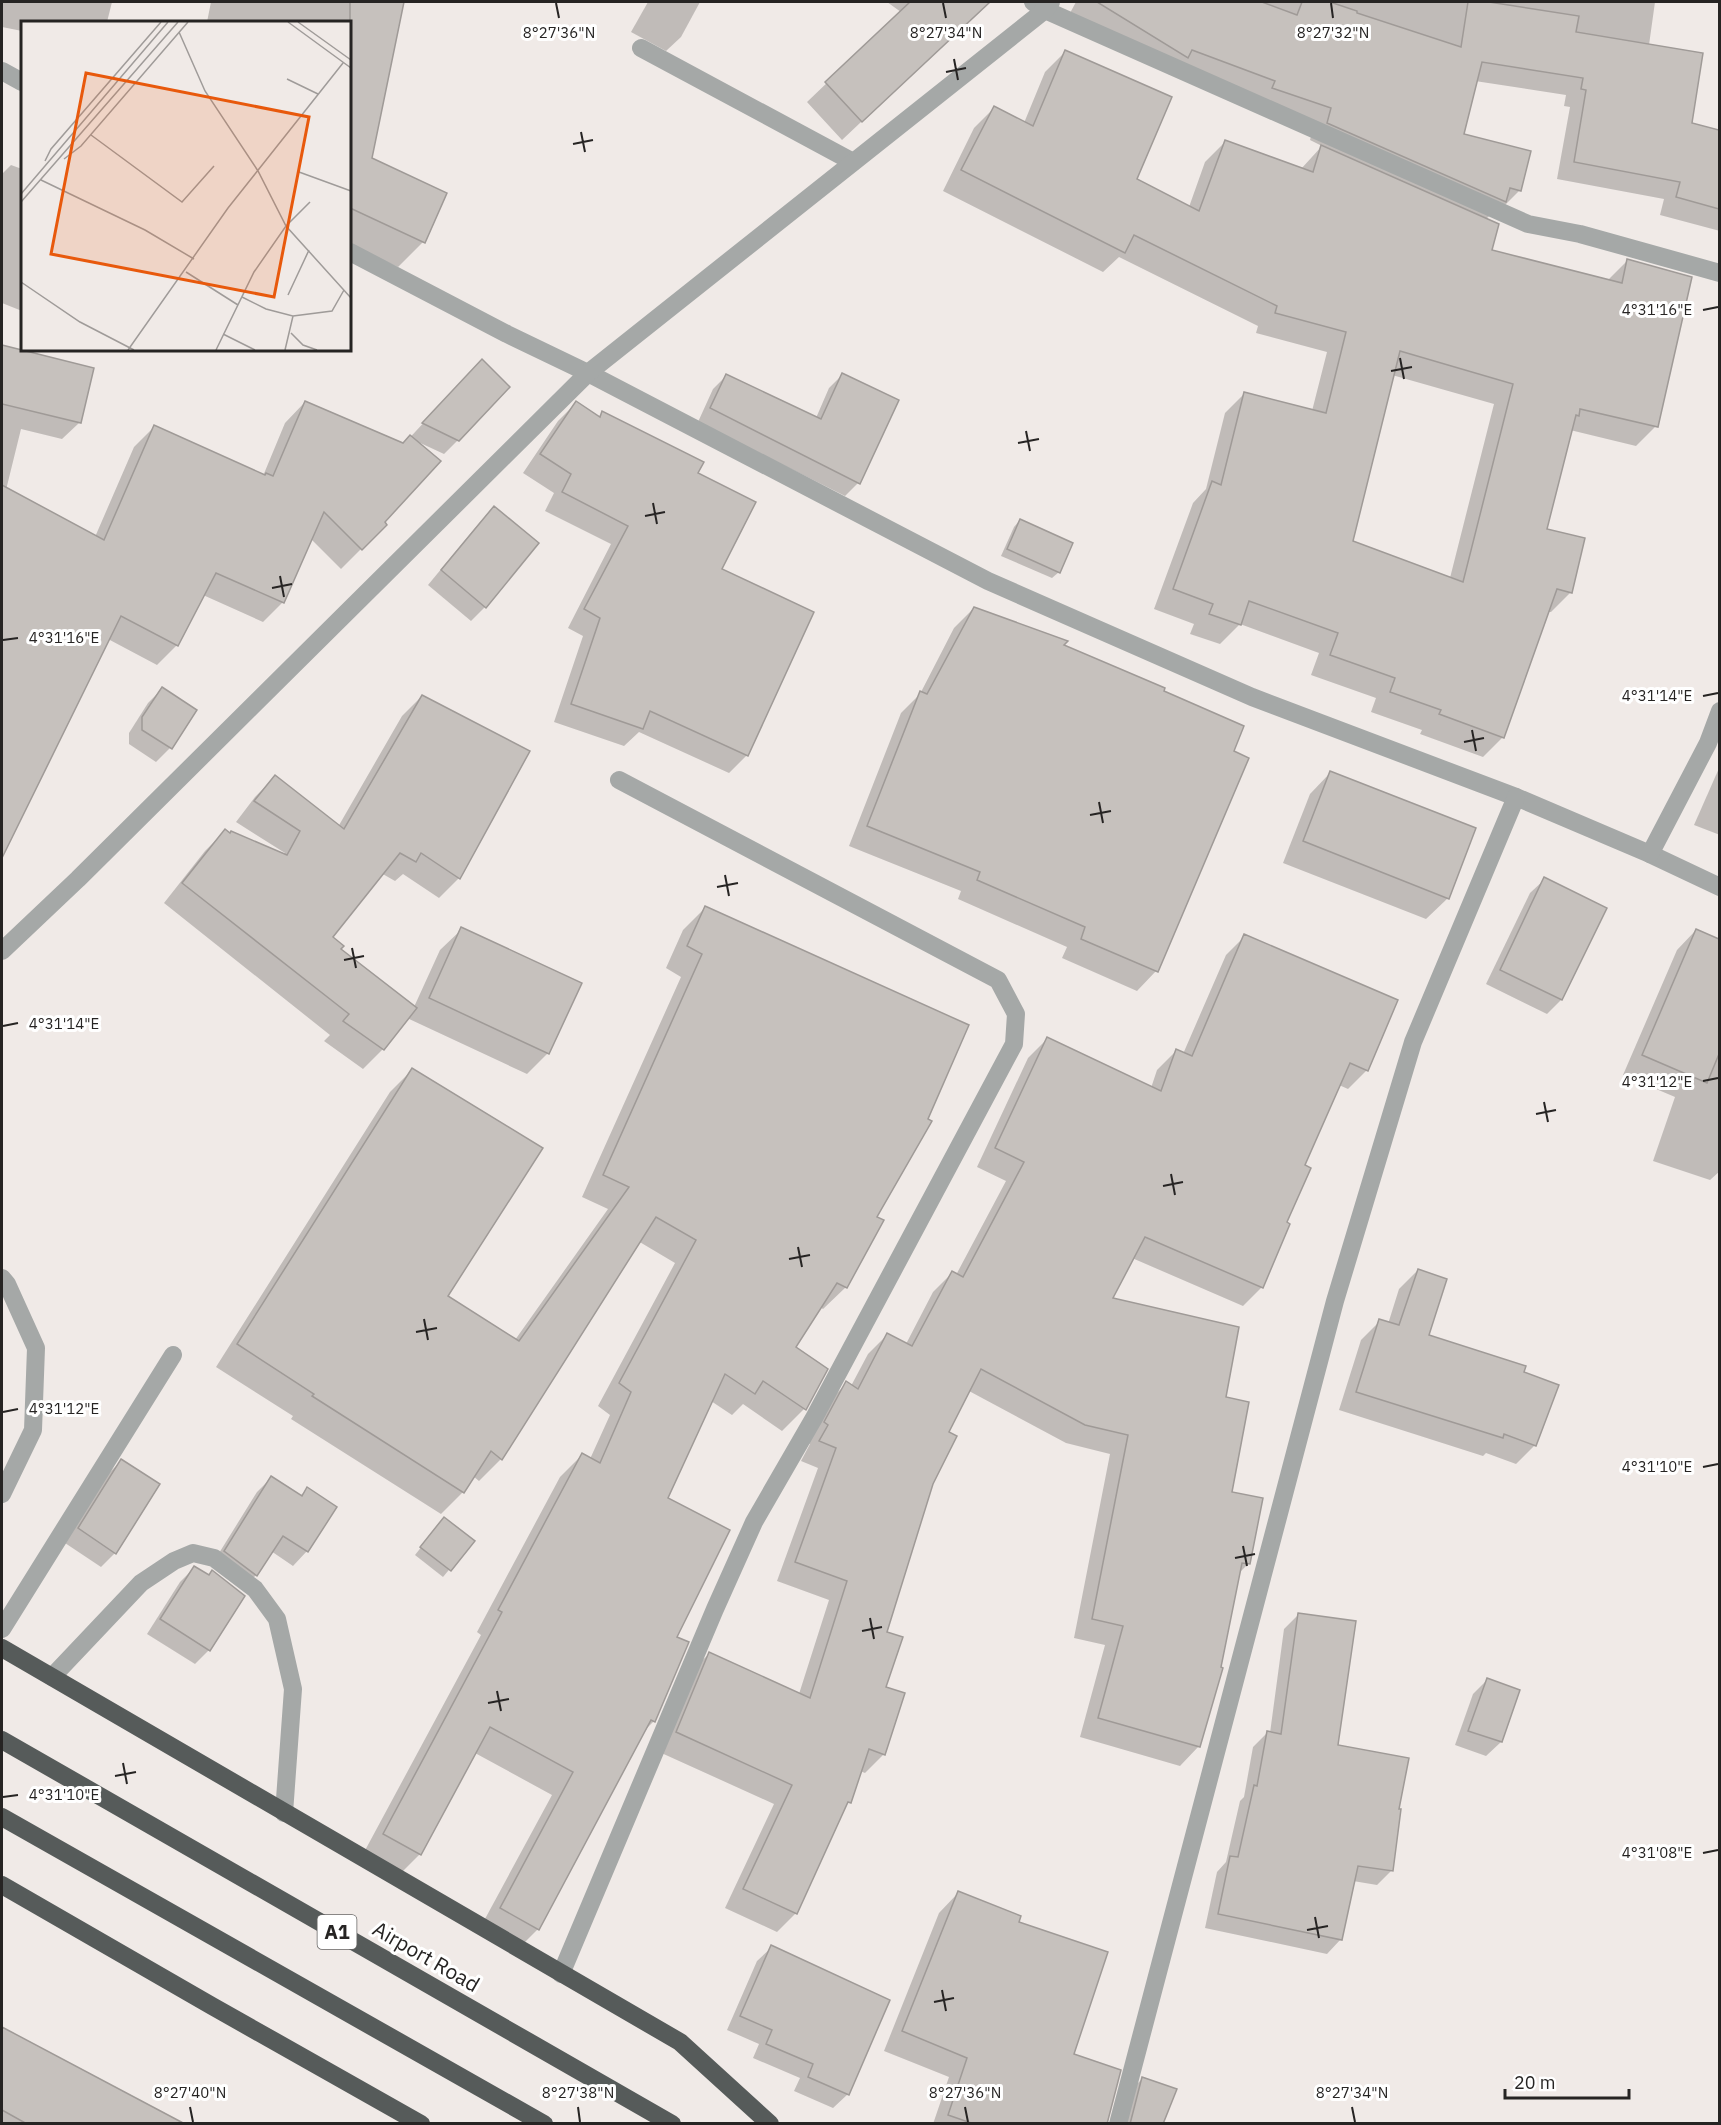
<svg xmlns="http://www.w3.org/2000/svg" width="1721" height="2125" font-family="'IBM Plex Sans',sans-serif">
<rect width="100%" height="100%" fill="#f0eae7"/>
<!-- shadow -->
<g fill="#0003" fill-rule="evenodd">
<path d="M2,2h110l-5,20h-85v9l-20,-4z"/>
<path d="M211,2h191l-32,157 53,83 -25,25 -48,-22v-223h-143z"/>
<path d="M648,2h52l-19,35 -15,14 -35,-19z"/>
<path d="M887,2l100,1 -145,137 -35,-38 94,-90z"/>
<path d="M1076,2h579l-6,43 42,79 29,7v100l-60,-16 4,-16 -107,-20 13,-72 -6,-1 2,-11 -91,-14 -13,54 58,55 -18,18 -3,-1 -13,12 4,32 117,30 21,-21 28,166 -20,20 -66,-16 -25,100 26,62 -20,20h-3l-45,125 -20,20 -63,-23 2,-4 -51,-18 5,-14 -65,-23 8,-22 -79,-29 -20,20 -30,-10 4,-10 -40,-15 39,-106 13,-14 19,-76 20,-20 67,18 15,-59 -71,-19 2,-7 -139,-69 -16,15 -160,-81 31,-63 20,-20 30,15 21,-51 20,-20 71,128 53,27 16,-45 20,-20 76,27 21,-23 -12,-6 4,-14 -137,-58 -7,7 -100,-62zM1392,375l102,29 -44,174 -99,-36z"/>
<path d="M11,165l11,4v142l-20,-8v-129z"/>
<path d="M2,347l90,22 -13,54 -17,16 -41,-10 -15,61 89,47 39,-90 20,-20 109,49 22,-53 20,-21 98,43 64,-69 -9,64 -14,14 -28,-13 -34,81 3,3 -44,44 -30,-30 -28,63 -20,20 -60,-27 -26,50 -20,20 -49,-26 -106,216v-159l30,-62 -30,-15z"/>
<path d="M842,375l16,108 -13,13 -147,-74 15,-33 13,-13 90,42 13,-30z"/>
<path d="M576,403l22,14 5,-4 117,157 27,185 -18,18 -90,-41 -15,14 -70,-24 29,-86 -15,-8 43,-84 -66,-33 9,-18 -31,-20 35,-52z"/>
<path d="M494,508l-9,99 -14,14 -43,-36 52,-63z"/>
<path d="M1020,520l39,52 -7,6 -51,-22 13,-29z"/>
<path d="M974,608l88,38 100,46 70,60 -76,219 -19,20 -75,-33 5,-11 -109,-48 3,-8 -112,-45 52,-133 19,-19 34,-66z"/>
<path d="M162,689l8,59 -14,14 -27,-18v-11l19,-30z"/>
<path d="M422,696l37,182 -20,20 -36,-24 -8,7 -14,-8 -51,64 9,12 75,58 26,-57 22,-21 86,124 -21,21 -120,-56 -24,31 -20,20 -39,-28 6,-6 -166,-132 41,-52 20,-20 5,3 54,21 1,-2 -49,-31 19,-25 20,-20 63,50 64,-111z"/>
<path d="M1720,766v69l-26,-10z"/>
<path d="M1331,772l117,126 -22,21 -143,-56 27,-69z"/>
<path d="M1545,879l60,29 -44,92 -14,14 -61,-30 44,-91z"/>
<path d="M705,908l170,310 -29,69 -23,22 -3,-2 -27,41 33,21 -22,40 -22,22 -39,-27 -11,11 -21,-14 -44,98 8,139 -21,83 -11,11 -105,197 -22,22 -37,-21 73,-135 -77,-42 -55,101 -22,22 -36,-20 119,-221 -4,-3 83,-155 22,-22 8,4 20,-44 -12,-9 77,-143 -37,-22 -137,218 -22,22 -6,-5 -10,16 -22,22 -150,-95 2,-3 -77,-49 174,-275 22,-22 34,226 69,44 93,-131 -26,-12 99,-220 -15,-9 17,-38z"/>
<path d="M1696,930l24,10v231l-10,9 -57,-19 22,-64 -52,-22 54,-125z"/>
<path d="M1245,936l122,134 -19,19 -9,-4 -36,81 -41,121 -19,19 -111,-48 -21,41 113,99 6,95 18,71 -10,10 -39,172 -19,20 -100,-29 25,-92 -31,-7 36,-184 -44,-11 -97,-52 -22,42 -62,200 -1,121 -19,19 -5,-2 -11,31 -5,6 -48,105 -19,19 -52,-24 49,-104 -117,-53 33,-79 20,-19 89,41 30,-94 -52,-19 41,-113 -17,-7 9,-17 -4,-2 22,-40 19,-19 4,3 17,-32 19,-19 19,9 27,-52 19,-19 4,2 50,-94 -29,-14 51,-109 19,-19 104,49 6,-18 19,-19 7,3 43,-99z"/>
<path d="M1418,1270l9,66 130,50 -23,60 -18,18 -30,-11 -3,3 -144,-46 22,-70 19,-19 8,3 11,-35z"/>
<path d="M121,1461l-6,92 -14,14 -36,-24 42,-68z"/>
<path d="M271,1478l29,18 7,-7v62l-14,15 -22,-15 -15,24 -14,15 -31,-24 46,-74z"/>
<path d="M438,1526l35,15 -30,36 -28,-22z"/>
<path d="M194,1568l15,82 -14,14 -48,-30 33,-52z"/>
<path d="M1299,1614l38,132 60,64 -5,60 -15,15 -24,-4 -12,58 -14,15 -122,-26 12,-56 9,-10 14,-61 4,-4 9,-50 14,-14h3l14,-104z"/>
<path d="M1487,1680l31,11 -17,51 -15,14 -31,-11 18,-51z"/>
<path d="M958,1893l59,30 55,132 34,69h-173l16,-47 -65,-26 55,-138z"/>
<path d="M772,1947l76,147 -15,14 -39,-17 6,-13 -47,-20 6,-14 -32,-14 30,-69z"/>
<path d="M2,2028l180,96h-180z"/>
<path d="M1142,2079l19,45h-45l7,-26z"/>
</g>
<!-- building -->
<g fill="#c6c1bd" stroke="#9f9a97" stroke-width="1.5" fill-rule="evenodd">
<path d="M350,2h54l-32,156 75,35 -22,50 -75,-35z"/>
<path d="M910,2h80l-128,120 -37,-40z"/>
<path d="M1097,2h165l35,13 5,-13h28l27,9v2l104,34 7,-45h21l90,14 -3,16 127,21 -11,70 27,7v79l-43,-12 4,-15 -106,-20 12,-72 -5,-1 2,-11 -101,-16 -18,72 67,17 -10,40 -11,-3 -4,14 -179,-79 4,-15 -59,-20 3,-7 -83,-31 -4,8z"/>
<path d="M1065,50l107,47 -35,82 62,32 26,-71 88,32 8,-27 178,79 -7,26 130,33 5,-24 65,18 -34,150 -78,-18 -1,7 -3,-1 -29,114 38,9 -13,55 -15,-4 -53,149 -65,-24 2,-4 -51,-18 5,-14 -65,-23 8,-22 -89,-32 -8,24 -32,-11 4,-10 -40,-15 39,-108 9,4 23,-93 82,21 20,-81 -71,-19 2,-7 -143,-71 -9,18 -164,-83 33,-64 39,20zM1400,351l113,33 -50,198 -110,-41z"/>
<path d="M2,345l92,23 -13,55 -79,-19z"/>
<path d="M482,359l28,28 -51,54 -37,-18z"/>
<path d="M842,373l57,27 -39,84 -150,-76 16,-34 95,45z"/>
<path d="M305,401l98,42 7,-8 31,26 -56,61 2,3 -25,25 -38,-38 -40,91 -68,-30 -38,73 -57,-30 -119,242v-373l102,55 50,-115 111,50 1,-2 7,3z"/>
<path d="M576,401l24,16 2,-6 102,51 -6,11 58,29 -34,67 92,43 -66,144 -98,-45 -7,18 -72,-25 29,-86 -16,-9 44,-83 -66,-34 9,-18 -31,-20z"/>
<path d="M494,506l45,37 -53,65 -45,-38z"/>
<path d="M1020,519l53,24 -13,30 -53,-24z"/>
<path d="M974,607l94,34 -4,4 101,43 -1,3 80,35 -10,25 15,7 -91,214 -77,-33 4,-12 -108,-47 3,-8 -113,-46 53,-135 7,3z"/>
<path d="M162,687l35,23 -25,39 -30,-19v-13z"/>
<path d="M422,695l108,56 -70,128 -39,-26 -5,9 -16,-9 -67,84 11,9 -3,3 76,59 -33,42 -41,-29 6,-7 -167,-131 43,-54 5,4 1,-2 56,24 13,-24 -46,-30 21,-26 69,54z"/>
<path d="M1330,771l146,57 -27,71 -146,-58z"/>
<path d="M1544,877l63,31 -45,92 -62,-30z"/>
<path d="M705,906l264,119 -41,94 4,2 -55,96 7,3 -37,68 -10,-5 -41,64 32,22 -22,41 -43,-29 -8,13 -30,-20 -57,124 62,32 -53,107 12,5 -34,80 -4,-2 -112,210 -39,-22 73,-136 -83,-45 -69,128 -38,-21 119,-222 -4,-2 84,-157 18,10 31,-71 -12,-9 77,-143 -40,-23 -154,243 -11,-9 -27,42 -152,-97 2,-2 -77,-50 175,-276 131,80 -95,148 71,45 110,-154 -26,-12 99,-221 -15,-8z"/>
<path d="M461,927l121,56 -33,71 -120,-56z"/>
<path d="M1696,929l23,10v115l-12,29 -65,-28z"/>
<path d="M1244,934l154,66 -30,71 -18,-8 -45,102 6,3 -24,54 3,2 -27,64 -118,-51 -32,61 126,29 -13,70 23,5 -17,90 31,6 -13,66 -8,-1 -21,104 2,1 -23,79 -102,-29 25,-92 -31,-7 36,-184 -43,-10 -104,-56 -32,63 8,4 -24,48 -46,148 16,5 -17,50 19,6 -20,62 -16,-6 -18,54 -3,-1 -51,112 -54,-25 49,-104 -116,-53 33,-80 101,46 37,-117 -52,-19 41,-114 -17,-7 9,-16 -4,-3 22,-41 12,8 29,-56 25,13 40,-75 11,6 61,-115 -29,-14 52,-111 114,54 15,-42 16,7z"/>
<path d="M1418,1269l29,10 -18,56 97,31 -2,6 35,13 -23,61 -32,-12 -1,4 -147,-46 23,-73 20,6z"/>
<path d="M121,1459l39,25 -44,70 -38,-26z"/>
<path d="M271,1476l31,20 5,-9 30,20 -29,45 -25,-16 -26,40 -33,-25z"/>
<path d="M444,1517l31,24 -24,30 -31,-24z"/>
<path d="M194,1566l15,9 3,-5 33,26 -35,55 -50,-32z"/>
<path d="M1298,1613l58,8 -18,124 71,13 -10,51h2l-8,62 -35,-5 -16,74 -124,-26 12,-58 8,1 16,-72 3,1 10,-55 14,3z"/>
<path d="M1487,1678l33,12 -18,52 -34,-11z"/>
<path d="M958,1891l63,25 -2,6 89,30 -34,102 47,16 -14,54h-133l-26,-9 19,-57 -65,-27z"/>
<path d="M771,1945l119,55 -41,95 -41,-18 5,-13 -47,-20 6,-14 -32,-14z"/>
<path d="M2,2027l183,97h-158l-25,-14z"/>
<path d="M1142,2077l35,12 -14,35h-33z"/>
</g>
<g fill="none" stroke-linecap="round" stroke-linejoin="round">
<!-- lane -->
<g stroke="#a5a8a7" stroke-width="18">
<path d="M641,48l212,114"/>
<path d="M2,1278l5,6 29,64 -3,82 -31,64"/>
<path d="M2,1629l171,-274"/>
<path d="M52,1677l89,-94 33,-22 19,-8 21,5 41,31 22,30 16,70 -9,124"/>
</g>
<!-- street -->
<g stroke="#a5a8a7" stroke-width="18">
<path d="M1033,2l12,8 483,214 52,10 140,39"/>
<path d="M2,71l20,11"/>
<path d="M350,252l157,82 81,39 400,208 264,116 264,100 134,57 70,33"/>
<path d="M1650,854l58,-111 12,-32"/>
<path d="M2,951l76,-72 510,-506 457,-363 6,-8"/>
<path d="M561,1974l154,-365 39,-87 60,-104 200,-374 2,-30 -18,-34 -379,-200"/>
<path d="M1118,2124l217,-823 78,-259 103,-245"/>
</g>
<!-- highway -->
<g stroke="#565b5a" stroke-width="18">
<path d="M2,1648l678,394 90,82"/>
<path d="M2,1740l670,384"/>
<path d="M2,1817l542,307"/>
<path d="M2,1885l210,121 209,118"/>
</g>
</g>
<!-- ticks -->
<path fill="none" stroke="#262423" stroke-width="2" d="M556,3l3,15M943,3l3,15M1331,3l2,15M954,59l4,21M946,72l20,-4M581,132l4,20M573,144l20,-4M1703,310l15,-3M1400,358l4,21M1391,371l21,-4M1026,431l4,20M1018,443l21,-4M653,503l4,21M645,516l20,-4M280,576l4,21M272,588l20,-4M3,640l15,-2M1703,696l15,-3M1472,730l4,21M1464,742l20,-4M1099,802l4,21M1090,815l21,-4M725,875l4,21M717,887l21,-4M352,948l4,20M344,960l20,-4M3,1026l15,-3M1703,1081l15,-3M1544,1102l4,20M1536,1114l20,-4M1171,1174l4,21M1163,1186l20,-4M798,1247l4,20M789,1259l21,-4M424,1319l4,21M416,1332l21,-4M3,1412l15,-3M1703,1467l15,-3M1243,1546l4,20M1235,1558l20,-4M870,1618l4,21M862,1631l20,-4M497,1691l4,20M488,1703l21,-4M123,1763l4,21M115,1776l21,-4M3,1797l15,-2M1703,1853l15,-3M1315,1917l4,21M1307,1930l21,-4M942,1990l4,21M934,2002l20,-4M190,2107l3,15M578,2107l2,15M965,2107l3,15M1352,2107l3,15"/>
<g text-anchor="middle" stroke-width="6" stroke-linejoin="round" paint-order="stroke">
<!-- shield labels -->
<rect fill="#fff" stroke="#676665" stroke-width="1.5" x="317.5" y="1915" width="39" height="34" rx="4.5"/>
<g font-size="20" font-weight="bold" fill="#262423">
<text x="337" y="1939">A1</text>
</g>
<!-- street labels -->
<g font-size="21" fill="#262423" stroke="#fff">
<text transform="translate(426 1957) rotate(30)" y="7">Airport Road</text>
</g>
</g>
<!-- overview -->
<g transform="translate(21 21)">
<rect width="330" height="330" fill="#f0eae7"/>
<path fill="none" stroke="#9f9b99" stroke-width="1.5" d="M267,1l63,46M277,1l53,38M158,11l26,59 53,80 28,55 65,72M266,58l31,15M70,114l91,67 32,-36M43,138l17,-13 107,-124M24,140l6,-12 110,-127M278,151l52,19M20,159l104,50 49,29M0,173l147,-172M0,181l157,-180M165,251l52,33M0,261l59,40 54,28M267,274l21,-45M221,276l24,12 27,7 -8,34M272,295l39,-5 12,-21M270,312l12,12 14,5M202,313l32,16M107,329l100,-142 115,-145M195,329l38,-78 32,-46 24,-24"/>
<path fill="#e8590c" fill-opacity="0.15" stroke="#e8590c" stroke-width="3" d="M65,52l223,44 -35,180 -223,-43z"/>
<rect width="330" height="330" fill="none" stroke="#262423" stroke-width="3"/>
</g>
<g font-size="15" text-anchor="middle" fill="#262423" stroke="#fff" stroke-width="6" stroke-linejoin="round" paint-order="stroke">
<text x="559" y="38">8°27'36"N</text>
<text x="1333" y="38">8°27'32"N</text>
<text x="946" y="38">8°27'34"N</text>
<text x="1657" y="315">4°31'16"E</text>
<text x="64" y="643">4°31'16"E</text>
<text x="1657" y="701">4°31'14"E</text>
<text x="64" y="1029">4°31'14"E</text>
<text x="1657" y="1087">4°31'12"E</text>
<text x="64" y="1414">4°31'12"E</text>
<text x="1657" y="1472">4°31'10"E</text>
<text x="64" y="1800">4°31'10"E</text>
<text x="1657" y="1858">4°31'08"E</text>
<text x="190" y="2098">8°27'40"N</text>
<text x="578" y="2098">8°27'38"N</text>
<text x="965" y="2098">8°27'36"N</text>
<text x="1352" y="2098">8°27'34"N</text>
</g>
<!-- border -->
<rect width="1721" height="2125" fill="none" stroke="#262423" stroke-width="6"/>
<!-- scale -->
<path d="M1505 2089v9h124v-9" fill="none" stroke="#262423" stroke-width="3"/>
<text x="1514" y="2089" font-size="18" fill="#262423" stroke="#ffffff" stroke-width="4.5" paint-order="stroke">20 m</text>
</svg>
